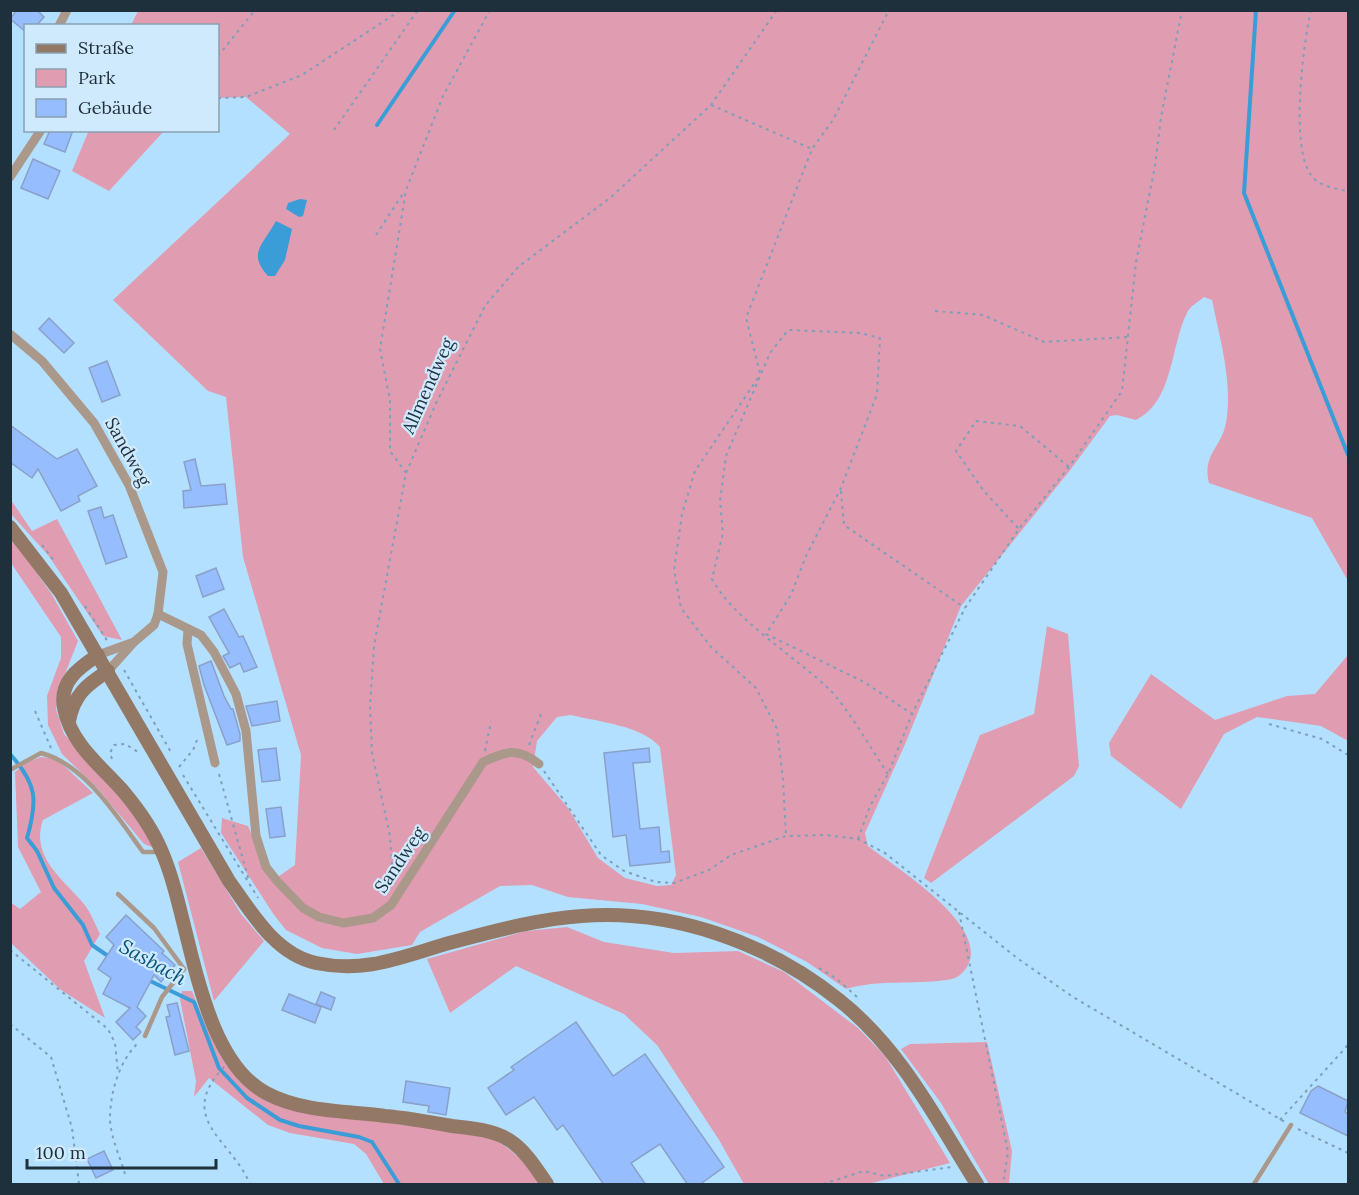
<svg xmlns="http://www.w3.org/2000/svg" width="1359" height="1195" font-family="Lora,serif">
<rect width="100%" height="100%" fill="#b4e0ff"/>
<!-- green -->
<g fill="#e09db1" fill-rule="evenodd">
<path d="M138,11h1210v570l-36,-63 -103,-35c-7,-28 12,-35 17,-60 7,-41 -6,-83 -14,-123l-8,-3c-6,5 -15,10 -17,16 -17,34 -13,88 -51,107l-19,-5 -7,1 -39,53 -110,137 -55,136 -41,91 3,13c27,21 121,79 100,119 -5,9 -11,14 -22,15 -34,5 -66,-1 -100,9l-39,-27 -49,-25 -57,-20 -59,-13 -74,-7 -36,-12 -32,1 -80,46 -8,13 -55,9 -35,-6 -36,-18 -12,-15 -53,-82 1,-15 26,8 24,55 23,-16 6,-110 -58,-198 -17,-160 -18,-6 -95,-91 177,-166 -44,-37 -28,1v-72l-87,-1zM571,715c27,7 70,10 89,32l16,128 -5,10 -14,1 -32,-8 -27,-20 -30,-50 -35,-41 4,-26 20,-24z"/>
<path d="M89,130h75v1l-55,60 -37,-20z"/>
<path d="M11,500l21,31 25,-12 65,121 -19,-4 -55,-81 -37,-41z"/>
<path d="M10,536l41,57 27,48 -19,48 -3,20 8,25 77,88 13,26 -10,-4 -45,-54 -37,-36 -14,-29 -1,-29 14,-38v-21l-50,-74z"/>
<path d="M1047,626l21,8 11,132 -5,10 -143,107 -7,-5 56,-143 54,-21z"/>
<path d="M1348,655v86l-27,-15 -64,-9 -33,17 -43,75 -70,-53 -2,-13 42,-69 64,46 72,-24 28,-2z"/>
<path d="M41,757l16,2 36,34 -50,27c-13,37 20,59 41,84 7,9 11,20 16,30l-16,27 21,57 -44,-28 -50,-47 -1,-41 10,7 21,-17 -23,-45 -3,-75 11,-9z"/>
<path d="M201,848l40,66 23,27 -50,60 -36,-139z"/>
<path d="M567,927l37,15 70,11 64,-2 46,21 74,56 27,28 65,107 -82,21h-124l-25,-44 -62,-95 -33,-31 -108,-48 -66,47 -23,-54 99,-28z"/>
<path d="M182,991h10c9,22 17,45 29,65 16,29 52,51 83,57l176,21c29,10 44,27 61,50h-157l-18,-30 -12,-10 -64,-11 -22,-8 -59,-47 -15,19 2,-16 -16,-82z"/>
<path d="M987,1042l25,109 -3,33h-20l-48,-81 -40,-54 9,-5z"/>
</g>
<!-- water -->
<g fill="#3b9dd8">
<path d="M300,199l7,1 -4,16 -4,1 -13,-8 2,-6z"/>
<path d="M276,221l16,8 -7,31 -10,16h-7c-21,-23 -5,-31 8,-55z"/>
</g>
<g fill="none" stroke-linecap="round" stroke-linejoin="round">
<!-- stream -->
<g stroke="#3b9dd8" stroke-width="4">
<path d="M1256,10l-12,183 104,262"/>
<path d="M377,125l78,-115"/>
<path d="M10,754c27,30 28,46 17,84l10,13 17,37 29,37 9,20 19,13"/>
<path d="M146,979l48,23 25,66 28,30 33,22 19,6 60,11 13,5 27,42"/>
</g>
</g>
<!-- building -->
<g fill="#96bdfd" stroke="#89a1c8" stroke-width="1.5">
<path d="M17,10h20l7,7 -8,9h-10v6l-16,-13z"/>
<path d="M50,130h23l-8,22 -21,-8z"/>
<path d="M33,159l27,12 -12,28 -27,-11z"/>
<path d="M49,318l25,25 -10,10 -25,-24z"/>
<path d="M107,361l13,34 -18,7 -13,-34z"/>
<path d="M10,425l47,34 20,-10 20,37 -19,10 2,5 -19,10 -23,-42 -6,9 -22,-16z"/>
<path d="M195,459l6,27 24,-2 2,20 -43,4 -1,-17 8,-1 -7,-28z"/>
<path d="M101,507l3,11 9,-3 14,42 -21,7 -18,-53z"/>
<path d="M216,568l8,21 -21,8 -7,-21z"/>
<path d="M224,609l15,28 4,-1 14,31 -13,5 -4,-9 -10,5 -7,-12 6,-3 -20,-36z"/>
<path d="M211,661l13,35 7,13h2l7,25v7l-13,4 -23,-60 -5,-19z"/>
<path d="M277,701l3,20 -28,5 -6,-20z"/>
<path d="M276,748l4,32 -18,2 -4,-32z"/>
<path d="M649,748l1,14 -17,1 7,66 19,-2 2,25 8,-1 1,11 -40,4 -4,-31 -13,2 -9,-84z"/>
<path d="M281,807l4,29 -15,2 -4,-29z"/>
<path d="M126,915l38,36 -2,2 13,12 -14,17 -7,-7 -17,32 9,9 -10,11 5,5 -8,8 -17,-18 14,-14 -27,-14 8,-16 -13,-9 16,-24 -8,-8z"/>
<path d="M321,992l14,6 -4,12 -15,-6z"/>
<path d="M289,994l32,13 -6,16 -33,-13z"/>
<path d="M177,1003l12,48 -14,4 -9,-38 4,-1 -3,-11z"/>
<path d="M576,1022l37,54 32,-22 79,113 -25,18h-11l-28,-41 -29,19 15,22h-42l-41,-60 -6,5 -23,-33 -28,18 -18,-27 26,-18 -3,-3z"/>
<path d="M406,1081l44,7 -4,27 -18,-3 1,-6 -26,-4z"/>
<path d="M1318,1086l30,15 -3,11 3,2v22l-48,-23 11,-22z"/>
<path d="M104,1151l9,19 -17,8 -9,-19z"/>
</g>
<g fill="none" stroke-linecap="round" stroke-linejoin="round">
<!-- path -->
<g stroke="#7d9fb8" stroke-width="2" stroke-dasharray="3 4.5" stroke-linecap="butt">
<path d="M1311,10c-8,35 -21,137 0,165 7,11 26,14 37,16"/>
<path d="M218,56l37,-46"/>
<path d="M218,98l28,-1 56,-22 99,-65"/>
<path d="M711,105l101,44"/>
<path d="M334,130l84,-120"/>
<path d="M376,235l28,-43"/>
<path d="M935,311l48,4 61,27 84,-5"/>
<path d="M760,373l-14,-55 66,-169 21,-29 56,-110"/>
<path d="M758,378l-63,93 -13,43 -8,56 7,38 30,39 45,41 21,41 6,51 3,56"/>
<path d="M406,473l-16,-22v-51l-10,-51 26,-159 37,-94 47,-86"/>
<path d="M841,491l3,34 121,83"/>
<path d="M1018,528l-35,-38 -27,-39 20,-30 44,5 49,41"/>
<path d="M42,545l13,17"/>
<path d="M85,606l23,36"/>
<path d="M124,670l48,84"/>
<path d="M35,711l16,37"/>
<path d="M1269,724l53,15 26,16"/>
<path d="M529,745l12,-31"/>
<path d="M485,751l6,-30"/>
<path d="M112,759l-2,-6 4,-8 11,-1 13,8"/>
<path d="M179,767l14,-17 4,-10"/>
<path d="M544,771l57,84 23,16 32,11 18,1 35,-13 22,-15 55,-19 39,-1 33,4 27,14 132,105 56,39 212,125"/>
<path d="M219,774l30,107"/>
<path d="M888,774c-17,-25 -38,-63 -58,-84 -34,-33 -97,-71 -118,-111l11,-46 -3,-32 6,-45 44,-103 18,-23 72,3 20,5 -3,56 -36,94 -35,68 -15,39 -25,39 98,48 48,32"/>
<path d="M183,775l75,123"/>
<path d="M858,839l12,-33 18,-32 24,-60 53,-106 54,-79 50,-62 53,-76 14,-129 19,-96 6,-49 21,-107"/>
<path d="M393,880l-3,-44 -18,-83 -2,-47 4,-60 32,-173 31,-72 48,-95 33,-39 92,-69 101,-93 66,-95"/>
<path d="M959,912l49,240 -5,32"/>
<path d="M10,950l98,79 7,14 3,30"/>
<path d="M819,968l18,11 20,18"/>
<path d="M10,1024l41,33 21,71 7,56"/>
<path d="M224,1067c-49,52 7,72 26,117"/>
<path d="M1280,1120l68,-75"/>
<path d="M1298,1129l50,24"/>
<path d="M125,1174c-5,-17 -14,-36 -15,-54 0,-28 9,-59 29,-78"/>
<path d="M823,1184l41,-13 21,5 67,-9"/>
</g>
<!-- service -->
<g stroke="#aa988b" stroke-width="4.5">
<path d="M10,770l31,-17c44,11 77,65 102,99h18"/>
<path d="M118,894l36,34 30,41"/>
<path d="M145,1036l17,-39 22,-28"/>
<path d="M1254,1184l37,-59"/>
</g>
<!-- minor -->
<g stroke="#aa988b" stroke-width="9">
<path d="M59,26l8,-16"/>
<path d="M10,177l31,-47"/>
<path d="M10,334l32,27 52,62 35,62 34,87 -5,42 -4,11 -20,17 -36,13"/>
<path d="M158,614l43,21 13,17 22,42 10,37 10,105 10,31 11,14 26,27 16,9 24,6 30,-5 18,-13 92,-143c23,-11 35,-15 56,2"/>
<path d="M188,630l-1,14 28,119"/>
<path d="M108,671l26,-29"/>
</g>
<!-- secondary -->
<g stroke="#927865" stroke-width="14">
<path d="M10,527l51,66 168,288c23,32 46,73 87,82 52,11 89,-8 137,-21 42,-11 85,-23 129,-26 92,-7 186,27 257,84 62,49 97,119 138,184"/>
<path d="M98,655c-19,13 -39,26 -34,53 7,36 36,57 59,83 16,19 30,39 39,61 29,66 35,204 104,241 35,19 80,18 119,23 23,2 45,6 67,10 19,2 41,4 57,14 17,11 27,28 38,44"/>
<path d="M69,721c5,-26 17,-36 39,-50"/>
</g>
</g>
<g text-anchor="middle" stroke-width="4.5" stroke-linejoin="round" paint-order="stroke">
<!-- street labels -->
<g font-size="18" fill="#1f303d" stroke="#d0eafd">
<text transform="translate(428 386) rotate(-66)" y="6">Allmendweg</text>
<text transform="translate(128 452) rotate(61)" y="6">Sandweg</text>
<text transform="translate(400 860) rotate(-56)" y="6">Sandweg</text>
</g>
<!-- water labels -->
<g font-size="20" font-style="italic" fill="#04527a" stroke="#d0eafd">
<text transform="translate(153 962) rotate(29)" y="7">Sasbach</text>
</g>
</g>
<!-- border -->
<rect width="1359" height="1195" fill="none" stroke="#1f303d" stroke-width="24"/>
<!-- legend -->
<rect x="24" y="24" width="195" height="108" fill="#d0eafd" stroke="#89a0b0" stroke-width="1.5"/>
<rect x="36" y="44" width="30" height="9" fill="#927865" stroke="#89a0b0" stroke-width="1.5"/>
<text x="78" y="54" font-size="18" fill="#1f303d">Straße</text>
<rect x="36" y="69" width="30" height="18" fill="#e09db1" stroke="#89a0b0" stroke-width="1.5"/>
<text x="78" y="84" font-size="18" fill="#1f303d">Park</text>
<rect x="36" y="99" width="30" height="18" fill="#96bdfd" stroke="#89a0b0" stroke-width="1.5"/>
<text x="78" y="114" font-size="18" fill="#1f303d">Gebäude</text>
<!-- scale -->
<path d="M27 1159v9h189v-9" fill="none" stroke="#1f303d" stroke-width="3"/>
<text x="36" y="1159" font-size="18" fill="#1f303d" stroke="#d0eafd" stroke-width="4.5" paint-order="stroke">100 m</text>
</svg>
